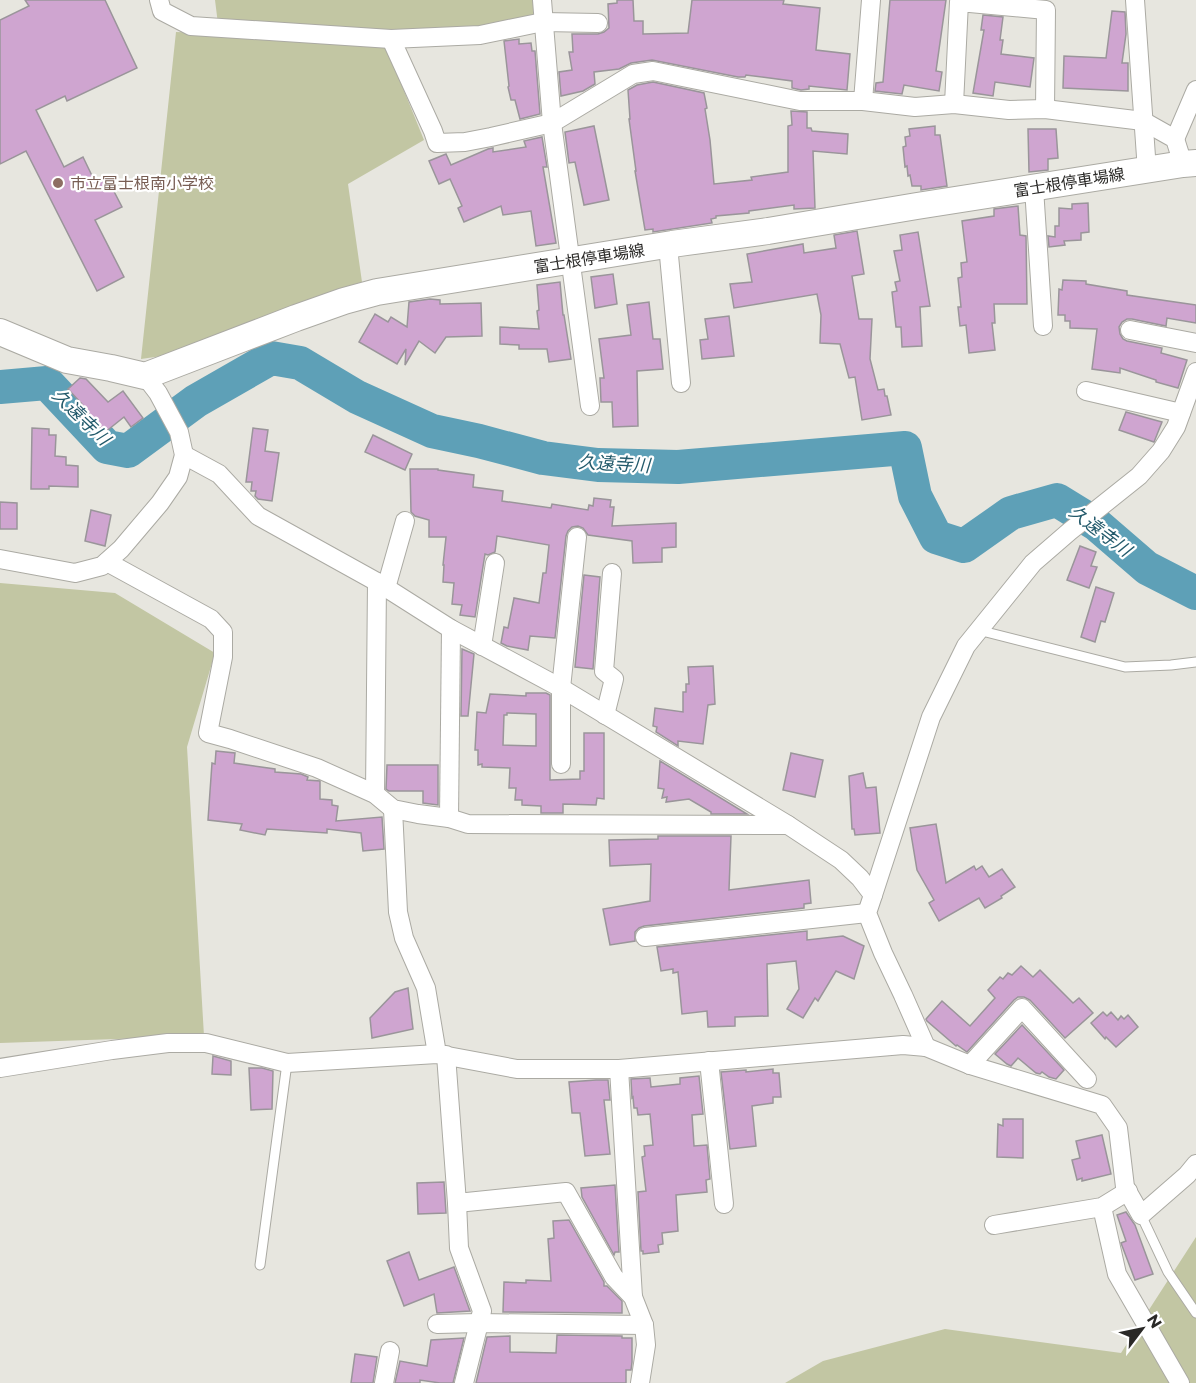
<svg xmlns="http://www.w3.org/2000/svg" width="1196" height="1383" font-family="Montserrat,'Noto Sans JP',sans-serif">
<rect width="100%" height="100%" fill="#e7e6df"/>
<!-- green -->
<g fill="#c2c6a3">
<path d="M215,0h324l-2,27 -57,8 -262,-11z"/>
<path d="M176,32l207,7 41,101 -76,44 14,98 -172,70 -49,7z"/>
<path d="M0,583l115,10 100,60 -28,94 17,289 -204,7z"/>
<path d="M1196,1237v146h-411l38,-22 122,-32 176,24z"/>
</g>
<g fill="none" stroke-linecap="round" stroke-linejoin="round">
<!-- river -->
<path stroke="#5ea0b7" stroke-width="34" d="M0,387l47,-4 60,64 21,4 68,-50 75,-43 29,5 57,34 75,34 47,10 64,17 55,7 80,2 227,-19 10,48 21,41 28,9 47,-33 46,-13 39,24 51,44 49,25"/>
</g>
<!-- building -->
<g fill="#cfa5d0" stroke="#9a959a" stroke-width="1.5" fill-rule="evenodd">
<path d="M25,0h80l32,68 -70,33 -2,-5 -29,14 28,57 19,-10 13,27 11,-6 15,29 -27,13 29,57 -27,14 -71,-140 -26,13v-144l29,-14z"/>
<path d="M617,0h16l1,21h9v13l45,-1 4,-33h92l-1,4 37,4 -4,42 34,4 -3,36 -38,-4v3l-8,1 -9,-2v-7l-46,-6 -1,2h-7l-86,-17 -21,3 -12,6 -25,3 1,12 -12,7 -22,5 -2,-24 13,-2 -3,-18h4l-1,-18h26l6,-2 5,-4 -1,-24 9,-1z"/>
<path d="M890,0h56l-10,71 6,1 -3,19 -35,-6 -2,9 -27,-3 1,-8 7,-1z"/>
<path d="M1112,11l13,1 1,22 -4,29h6v28l-65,-3 1,-32 42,2z"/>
<path d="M983,15l20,2 -3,23h3l-2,14 33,4 -4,29 -35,-5 -2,14 -20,-3 11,-63h-3z"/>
<path d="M519,39v5l12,-1 1,8h3l5,63 -20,5 -5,-19h-4l-3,-13 1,-1 -5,-45z"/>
<path d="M653,82l51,11 3,15 -2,1 5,31 4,44 38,-4 -1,-3 37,-5v-46l4,-1 -1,-14 16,1v16h4l1,3 36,3 -1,20 -34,-3 2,57 -21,1v-4l-45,6v2l-33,3v2l-5,1 1,4 -59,9v-3l-8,1 -10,-59h1l-7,-52h1l-2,-29 9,-5z"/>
<path d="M594,126l15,74 -25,5 -9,-43 -6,1 -4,-31z"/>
<path d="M935,126v9h5l7,51 -26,4v-4h-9l-2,-11 -2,1 -1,-10 -2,1 -2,-20 3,-1 -1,-9 5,-1 -1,-7z"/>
<path d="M1028,129h28l2,29 -10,1v11l-19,2z"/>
<path d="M542,137l5,30h-4l13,76 -20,3 -5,-35 -28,4 -2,-9 -37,16 -6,-14 4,-2 -12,-27 -11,5 -10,-23 17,-7 5,11 37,-16 5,-1v4l33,-5 -2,-6z"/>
<path d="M1088,203l1,29 -8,1v7l-17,1 1,4 -16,2 -1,-11 7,1v-11h4v-18l13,1v-5z"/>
<path d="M1018,206l2,29 6,1 1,68h-33l1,19h-3l3,27 -26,3 -3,-28 -6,1 -2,-19h3l-3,-29 4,-1 -1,-14 6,-1 -5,-41 32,-5v-7z"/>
<path d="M857,231l7,43 -12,2 7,43h13l-2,40 8,31 6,-1 1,7h2l4,19 -29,5 -7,-43 -6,1 -9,-34 -20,-1 1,-28 -4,-21 -83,14 -4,-24 22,-2 -5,-28 56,-10 1,9 32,-5 -2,-13z"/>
<path d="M918,232l12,74 -10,1 2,39 -20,1 -1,-20h-5l-4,-35 5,-1 -2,-9 5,-1 -6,-30 8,-1 -2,-15z"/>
<path d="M613,274l4,30 -22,4 -4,-31z"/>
<path d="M1063,280l23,1v3l41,7v4l69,10v18l-29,-5 -1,8 -34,-7h-5l-5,3 -3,5 1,7 3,5 4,2 35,7 -1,5 26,7 -9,28 -22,-6v-2l-36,-12v5l-28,-4 5,-40 -27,-1v-7h-5v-6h-7l1,-26 3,1z"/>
<path d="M560,282l3,33h1l7,44 -22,3 -2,-13h-28v-4l-19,-1v-17l39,2 -2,-18 2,-1 -2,-25z"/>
<path d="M430,299l10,1v4l41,-1 1,33 -36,1 -11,16 -16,-12 -14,24 1,-16 -9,15 -38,-22 16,-28 13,8 3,-5 16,10 2,-25z"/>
<path d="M649,302l4,37h7l3,30 -26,2 1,55 -25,1 -1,-25h-11l-1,-24h4l-5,-39 32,-4 -4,-30z"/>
<path d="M729,316l5,40 -32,3 -2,-19 8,-1 -3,-20z"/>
<path d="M80,378l6,1 22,23 15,-11 20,27 -12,9 -7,-10 -20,16 -23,-30 -13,-14z"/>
<path d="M1126,412l36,10 -8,20 -35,-12z"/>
<path d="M32,428l17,1v6h7l-1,21 11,1v8l12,1v21l-29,-1v3h-18z"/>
<path d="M253,428l15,2 -3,21 14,2 -7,48 -14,-2 -3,-3 1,-5h-5l1,-9h-6z"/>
<path d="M373,435l39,19 -7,16 -40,-18z"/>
<path d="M410,469h28v1l36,5 -1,12 30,4 -1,10 49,7 1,-4 36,6 1,-5 4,1 1,-8 17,2 -1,7h4l-2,19 64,-3v24l-14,1v14l-29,1 -1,-22 -44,-6 -5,-7 -5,-2 -6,1 -4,4 -2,5 -11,102 -25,-2 -2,14 -21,-4 -6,-3 3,-16 4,1 6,-30 25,5 4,-30h3l3,-28 -52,-9 -2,16 -7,3 -3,-1 -10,63 -15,-2 2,-10 -10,-1 2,-21 -11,-1 1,-17h-1l3,-28h-17v-17l-14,-4 -4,-4z"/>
<path d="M0,502l17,1v26h-17z"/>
<path d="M91,510l20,5 -6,31 -20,-5z"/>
<path d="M1080,546l16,6 -5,14 6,1 -8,21 -22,-8z"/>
<path d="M584,575l16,2 -7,92 -18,-2z"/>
<path d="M1096,587l18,6 -9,29 -4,-1 -6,21 -14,-5z"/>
<path d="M462,649l12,5 -6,62h-7z"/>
<path d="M713,666l2,38 -7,1 -5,39 -25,-3v5l-22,-14 1,-5 -4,-1 2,-18 28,4v-20h3v-8h3l-1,-17z"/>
<path d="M526,693h20l4,2v85l30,-1v-8h4v-38h20v66l-7,-1 -1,7 -33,-1v9h-22v-7l-19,-1v-5h-7l1,-12h-7l1,-20 -28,-1v-3l-4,1v-15h-3l2,-38 9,1 4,-19 36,2zM507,713l29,1v32l-33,-1 1,-30h3z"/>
<path d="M216,751l19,2 -1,10 41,6v3l26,2 7,3 -1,3 13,1v18l12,1v5l6,1 -2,15 46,-4 2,32 -21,2 -2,-18 -34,-4v4l-60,-4 -2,6 -25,-5 2,-6 -34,-4 4,-57 3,1z"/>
<path d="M791,753l32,7 -8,37 -32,-7z"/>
<path d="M660,761l87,53h-36v-2l-22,-13 -23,3 1,-5 -5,1 2,-9 -6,-1z"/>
<path d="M387,765h51v40l-15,-2v-12h-34l-3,-2z"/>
<path d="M863,773l3,15 10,-1 4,46 -25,2 -1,-6h-2l-3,-53z"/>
<path d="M936,824l10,59 28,-17 2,4 6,-4 7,11 13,-8 13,18 -14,9 1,2 -17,10 -6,-10 -40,23 -10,-18 5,-3 -17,-30 -7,-42z"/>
<path d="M658,836h73l-2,54 80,-10 2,23 -7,1v4l-160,18 -5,2 -4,4v9l-25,4 -7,-36 47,-8 1,-37 -41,2 -1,-26 49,-1z"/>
<path d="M807,931v9l36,-4 21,10 -10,33 -18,-8 -18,30 -3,-3 -12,20 -16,-9 12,-20 -3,-28 -29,3 1,52 -33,1v9l-27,1 -1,-16 -25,3 -4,-42 -5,1v-4l-12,2 -4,-24z"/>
<path d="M1021,966l12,11 7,-7 33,33 6,-5 14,15 -28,25 -35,-38 -6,-3h-6l-4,3 -47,52 -10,-7 -1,1 -29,-25 -1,-2 16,-18 28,25 25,-28 -7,-8 12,-13 3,2 5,-6 4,2z"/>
<path d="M408,988l5,41 -41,9 -2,-20 25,-26z"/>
<path d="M1103,1012l4,4 4,-4 7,8 3,-4 3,3 4,-4 10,12 -22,20 -10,-10 -1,2 -14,-16z"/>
<path d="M1022,1025l42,45 -8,9 -7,-2 -7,-5 -2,2 -4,-1 -18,-15 -7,8 -4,-2 -12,-10z"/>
<path d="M213,1056l18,5v14l-19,-1z"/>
<path d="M249,1068h13l11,3 -1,38 -21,1z"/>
<path d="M773,1069v4h6l2,24h-8v6l-21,3 4,40 -26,3 -9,-77 25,-2v2z"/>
<path d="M699,1076l4,38 -11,1 2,31 13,-1 3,34 -4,1 1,12 -31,3 2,36 -16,2 1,11 -5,1 1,7 -16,2v-3h-2l-3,-59 8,-1 -4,-34 3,-1 -1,-10 9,-1 -3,-31 -12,1 -1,-7h-3l-1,-11 -1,1 -1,-19 19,-1 1,9 29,-3v-6z"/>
<path d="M596,1080h12l2,20h-6l6,54 -25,2 -5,-43h-8l-3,-31z"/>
<path d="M1003,1119h20v39l-26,-1 1,-33 5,2z"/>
<path d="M1102,1135l9,39 -29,7v-3l-5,2 -5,-20 8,-2 -4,-17z"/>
<path d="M444,1182l2,31 -28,1 -1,-31z"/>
<path d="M615,1185l4,67h-4l-1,3 -32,-58 -1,-9z"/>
<path d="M1126,1212l9,13 18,49 -18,6 -14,-37 5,-2 -9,-26z"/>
<path d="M569,1220l35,62v4h3l15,15v12l-119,-1 1,-30 22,1v-3l25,1 -3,-42 6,-1 -1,-17z"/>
<path d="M409,1252l10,28 35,-13 16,44 -33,2 -3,-19 -30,12 -17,-45z"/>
<path d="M557,1335l65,1v2h10v24l-1,8h-5v13h-150l11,-46 23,-1v16l46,1z"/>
<path d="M464,1338l-11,45h-13l-20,-3v3h-25l5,-22 27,5 4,-26z"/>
<path d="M355,1354l22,3 -4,26h-22z"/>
</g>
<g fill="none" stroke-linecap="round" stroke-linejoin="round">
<defs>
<g id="lane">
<path d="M978,630l147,37 46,-2 25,-3"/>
<path d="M1141,1215l27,57 28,41"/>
<path d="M260,1265l27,-202"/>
</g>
<g id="street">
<path d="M159,0l3,11 29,15 200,13 89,-4 63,-13 55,1"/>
<path d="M542,0l10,123 38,283"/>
<path d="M1135,0l12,171"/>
<path d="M391,39l42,92 4,12 28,-1 26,-5 61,-14 81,-49 20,-3 147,30h63l52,6 39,-3 55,6 36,-1 98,12 32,18 8,25"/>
<path d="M863,101l8,-101"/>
<path d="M954,104l5,-102 87,8 -1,99"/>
<path d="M1175,139l21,-49"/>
<path d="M1034,188l9,138"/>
<path d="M668,245l13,138"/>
<path d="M1130,330l66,13"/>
<path d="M1086,391l95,22"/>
<path d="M184,455l35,19 39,42 119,66 74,47 110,59 227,137 53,35 19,18 13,17 -6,18 16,40 20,42 23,52"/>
<path d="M0,559l75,14 27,-7 19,-17 39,-46 18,-26 6,-22 -5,-23 -21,-39 -13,-17"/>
<path d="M107,562l104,57 12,13v25l-15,76 22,6 87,29 58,26 18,15 25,5 31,4 19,6 320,1"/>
<path d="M386,588l19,-67"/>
<path d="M482,646l13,-83"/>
<path d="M605,715l9,-36 -10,-8 8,-98"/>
<path d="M561,764v-76l16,-151"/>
<path d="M375,794l2,-212"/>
<path d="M393,809l5,103 6,26 22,50 11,66"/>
<path d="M449,818l2,-189"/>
<path d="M873,895l58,-178 35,-71 67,-83 37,-32 69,-55 22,-25 15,-24 20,-55"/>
<path d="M645,937l222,-24"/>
<path d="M446,1055l11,148 109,-11 48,85 19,20 11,28 2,20 -6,38"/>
<path d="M709,1061l15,143"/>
<path d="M970,1065l52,-57 65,71"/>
<path d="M0,1068l112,-18 56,-7h38l81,20 150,-9 80,15h102l284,-24 23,2 44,18 132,40 16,23 7,59 16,28 46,-40 9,-11"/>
<path d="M619,1069l14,228"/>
<path d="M457,1203l2,45 23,63 -18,72"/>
<path d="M1102,1207l15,67 63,109"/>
<path d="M994,1225l108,-18 26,-16"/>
<path d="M437,1324l42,-1 165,2"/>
<path d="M384,1383l6,-32"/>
</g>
<path id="secondary" d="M0,332l67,28 44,8 34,8 151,-58 48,-17 33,-9 295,-48 96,-13 149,-25 266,-42 13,-1"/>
</defs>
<!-- lane casing -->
<use href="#lane" stroke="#abaaa3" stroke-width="11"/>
<!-- street casing -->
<use href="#street" stroke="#abaaa3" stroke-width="20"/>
<!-- secondary casing -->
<use href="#secondary" stroke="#abaaa3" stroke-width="28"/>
<!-- lane -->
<use href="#lane" stroke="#fff" stroke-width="9"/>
<!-- street -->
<use href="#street" stroke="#fff" stroke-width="18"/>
<!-- secondary -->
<use href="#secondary" stroke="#fff" stroke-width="26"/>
</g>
<!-- markers -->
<circle fill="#8d6e63" stroke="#fff" stroke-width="2" cx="58" cy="183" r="6"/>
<g text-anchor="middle" stroke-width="4.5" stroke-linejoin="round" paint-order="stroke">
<!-- street labels -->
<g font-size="16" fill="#2a2927" stroke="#fff">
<text transform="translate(1069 182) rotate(-9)" y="6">富士根停車場線</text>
<text transform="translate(589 258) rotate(-9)" y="6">富士根停車場線</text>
</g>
<!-- education labels -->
<g font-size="16" fill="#785e54" stroke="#fff" text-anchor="start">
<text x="70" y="189">市立富士根南小学校</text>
</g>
<!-- water labels -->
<g font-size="18" font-style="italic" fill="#235a6b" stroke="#fff">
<text transform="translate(81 417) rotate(44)" y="6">久遠寺川</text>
<text transform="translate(614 464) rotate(3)" y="6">久遠寺川</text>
<text transform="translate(1100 531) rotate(37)" y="6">久遠寺川</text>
</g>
</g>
<!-- north arrow -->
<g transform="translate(1142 1329) rotate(58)" stroke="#ffffff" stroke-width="4.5" paint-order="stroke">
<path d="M0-4.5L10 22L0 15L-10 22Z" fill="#2a2927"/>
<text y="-9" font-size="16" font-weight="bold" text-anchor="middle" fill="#2a2927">N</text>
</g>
</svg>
